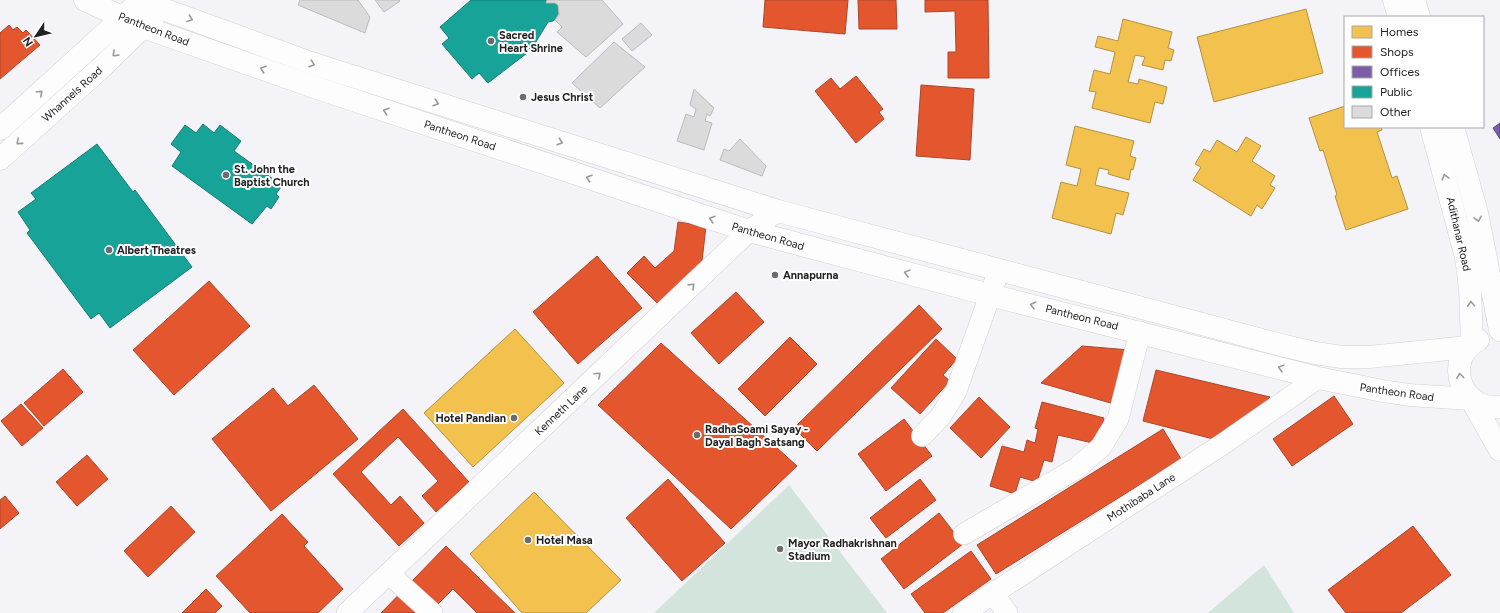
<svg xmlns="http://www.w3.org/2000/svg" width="1500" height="613" font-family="Figtree,sans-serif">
<rect width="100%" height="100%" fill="#f4f3f7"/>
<!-- green -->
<g fill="#d2e4dc">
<path d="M789,485l98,128h-233z"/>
<path d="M1264,565l30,48h-86z"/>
</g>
<!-- homes -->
<g fill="#f2c14e" stroke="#b49141">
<path d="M1306,9l17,64 -109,29 -17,-65z"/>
<path d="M1123,19l49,13 -4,16 6,2 -3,11 -6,-1 -2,10 -21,-5 3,-8 -10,-2 -7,27 10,2 1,-5 28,8 -4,17 -8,-2 -5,21 -58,-15 4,-16 -7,-1 5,-21 16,4 5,-22 -20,-5 3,-11 20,5z"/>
<path d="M1345,106v21h36l1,3 -5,2 15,46 5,-2 11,33 -62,21 -11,-34 2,-1 -14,-45 -3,1 -11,-33z"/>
<path d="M1075,126l59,15 -4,15 6,2 -3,12 -2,-1 -2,11 -21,-6 1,-4 -10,-2 -4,17 34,8 -6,22 -7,-2 -5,21 -59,-16 9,-36 16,4 4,-17 -15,-4z"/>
<path d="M1246,137l15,9 -9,15 23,15 -5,9 5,3 -13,21 -5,-4 -6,11 -58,-36 8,-13 -6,-3 9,-15 6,3 7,-12 20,12z"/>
<path d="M515,329l49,54 -91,84 -49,-54z"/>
<path d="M534,492l87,88 -35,33h-64l-52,-59z"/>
</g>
<!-- shops -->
<g fill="#e4572e" stroke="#aa472b">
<path d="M765,0h83l-3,34 -82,-7z"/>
<path d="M858,0h38l1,29h-38z"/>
<path d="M925,0h63l1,78h-41v-26h8l-1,-41 -30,1z"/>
<path d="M9,25l4,5 4,-3 6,6 3,-3 14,15 -40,34v-46z"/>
<path d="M856,76l27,33 -4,3 5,7 -28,24 -41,-52 16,-13 9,11z"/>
<path d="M921,85l53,4 -4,71 -54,-4z"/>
<path d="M678,222l28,4 -4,35 3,3 -45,42 -33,-33 17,-17 11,12 19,-17z"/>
<path d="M597,256l45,52 -64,56 -45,-52z"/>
<path d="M209,281l41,45 -76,69 -41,-45z"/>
<path d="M736,292l28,30 -45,42 -28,-31z"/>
<path d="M919,305l23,24 -125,122 -23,-23z"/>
<path d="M790,337l27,27 -52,52 -27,-27z"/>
<path d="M936,339l21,20 -14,16 7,6 -30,33 -29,-26z"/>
<path d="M661,343l136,123 -66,63 -133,-124z"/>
<path d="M1082,346l48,4 -16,54 -73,-21z"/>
<path d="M63,369l20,23 -39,34 -20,-23z"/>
<path d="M1156,370l114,27 -45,45 -82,-21z"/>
<path d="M314,385l44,54 -87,72 -59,-72 61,-51 15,18z"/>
<path d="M1334,396l19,28 -61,42 -19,-27z"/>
<path d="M979,397l31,30 -29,31 -31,-30z"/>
<path d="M1042,402l62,16 -7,26 -39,-9 -6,27 -8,-2 -7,22 -17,-5 -5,17 -25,-8 12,-40 22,6 3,-12 8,3 3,-14 -3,-1z"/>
<path d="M21,404l22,24 -21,18 -21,-25z"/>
<path d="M403,409l66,73 -33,30 -14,-16 16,-15 -40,-44 -37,35 30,33 9,-9 24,27 -25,23 -66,-72z"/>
<path d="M904,419l28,37 -46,35 -28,-37z"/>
<path d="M1163,429l18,30 -185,115 -19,-29z"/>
<path d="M87,455l21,24 -31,27 -21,-24z"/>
<path d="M668,479l57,64 -43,38 -56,-63z"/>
<path d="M920,479l16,21 -50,38 -16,-20z"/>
<path d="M5,496l14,17 -19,16v-29z"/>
<path d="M171,506l24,26 -47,45 -24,-26z"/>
<path d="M939,513l24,31 -59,45 -23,-30z"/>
<path d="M282,514l26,28 -4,4 39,43 -25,24h-68l-34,-37z"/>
<path d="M1413,526l38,49 -50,38h-55l-18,-23z"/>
<path d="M446,546l69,67h-38l-24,-24 -24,24h-48z"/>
<path d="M971,551l20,28 -48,34h-18l-14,-19z"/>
<path d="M206,589l16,17 -7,7h-33z"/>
</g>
<!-- offices -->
<path fill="#7b5ea7" stroke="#604c80" d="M1500,123v16l-7,-11z"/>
<!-- public -->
<g fill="#17a398" stroke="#1a7c75">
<path d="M471,0h76l-1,3h9l3,2 1,9 -2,4 -4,3 -5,1 -17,28 -43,33 -9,-10 -7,6 -30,-35 7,-6 -9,-11z"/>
<path d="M203,124l11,9 6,-8 21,16 -7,10 46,33 -2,2 3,1 -5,7 3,3 -8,12 -4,-3 -15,18 -80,-58 9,-14 -10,-8 14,-19 11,8z"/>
<path d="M97,144l36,48 2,-2 57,77 -82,61 -11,-15 -8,6 -64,-86 3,-3 -12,-18 18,-13 -5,-6z"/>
</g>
<!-- building -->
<g fill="#dcdbdc" stroke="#bcbbbc">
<path d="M300,0h58l12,17 -5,16 -67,-28z"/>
<path d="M375,0h24l1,1 -16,11z"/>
<path d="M547,0h55l21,24 -37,33 -29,-25 5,-5 -7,-7 4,-6 -1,-9 -3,-2h-9z"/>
<path d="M641,23l11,12 -20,16 -10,-12z"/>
<path d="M614,42l31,25 -45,41 -28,-25z"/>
<path d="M694,89l20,19 -4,8 -3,-2 -2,7 7,2 -8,27 -27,-9 9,-27 8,3 2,-8 -6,-4z"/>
<path d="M740,139l26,27 -4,10 -42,-16 4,-11 5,2z"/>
</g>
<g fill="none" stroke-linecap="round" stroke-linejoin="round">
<defs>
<g id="street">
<path d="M922,436l19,-20 15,-25 43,-121"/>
<path d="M964,534l113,-66 24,-21 17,-28 22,-87"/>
<path d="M389,574l43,39"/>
<path d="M993,593l14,20"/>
<path d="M347,613l402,-382 29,-20"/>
<path d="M963,613l260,-169 95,-66"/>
</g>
<g id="secondary">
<path d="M85,0l58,27 177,62 429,142 241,64 328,83 65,13 26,4 62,4 29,51"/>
<path d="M138,0l176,64 464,147 507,135 30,7 27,4h27l99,-10"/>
<path d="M1394,0l5,17"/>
<path d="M1414,0l5,17"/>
<path d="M1431,127l35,130 4,31 2,55"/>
<path d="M1453,127l24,86 23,117"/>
<path d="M0,129l132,-120"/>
<path d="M0,159l103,-93 50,-49"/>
<path d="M1478,340c-35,19 -18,71 22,67"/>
</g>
</defs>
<!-- street casing -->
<use href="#street" stroke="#d1d0d3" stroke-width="22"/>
<!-- secondary casing -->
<use href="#secondary" stroke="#d1d0d3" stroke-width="23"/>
<!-- street -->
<use href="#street" stroke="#fdfdfe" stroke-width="21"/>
<!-- secondary -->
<use href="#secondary" stroke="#fdfdfe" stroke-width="22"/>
</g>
<!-- one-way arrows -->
<defs><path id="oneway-chevron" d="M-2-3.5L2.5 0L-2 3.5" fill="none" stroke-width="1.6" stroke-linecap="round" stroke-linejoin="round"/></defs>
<g stroke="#9a9a9c">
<use href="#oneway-chevron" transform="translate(190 19) rotate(20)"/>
<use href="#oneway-chevron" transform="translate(115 54) rotate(136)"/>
<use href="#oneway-chevron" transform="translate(312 64) rotate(19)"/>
<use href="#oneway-chevron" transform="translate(263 69) rotate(-161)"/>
<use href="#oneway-chevron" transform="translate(40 93) rotate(-42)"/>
<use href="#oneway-chevron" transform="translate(436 103) rotate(18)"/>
<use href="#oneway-chevron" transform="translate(386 111) rotate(-162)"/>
<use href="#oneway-chevron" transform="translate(19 142) rotate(139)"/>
<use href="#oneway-chevron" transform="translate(560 142) rotate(18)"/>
<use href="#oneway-chevron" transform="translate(1445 177) rotate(-105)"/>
<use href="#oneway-chevron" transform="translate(589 178) rotate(-162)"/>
<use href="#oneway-chevron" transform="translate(712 219) rotate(-162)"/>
<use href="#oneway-chevron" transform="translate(1478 219) rotate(78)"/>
<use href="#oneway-chevron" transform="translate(907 273) rotate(-165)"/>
<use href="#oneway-chevron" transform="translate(692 286) rotate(-44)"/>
<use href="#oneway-chevron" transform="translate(1471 304) rotate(-93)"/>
<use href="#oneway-chevron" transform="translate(1033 305) rotate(-166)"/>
<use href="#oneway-chevron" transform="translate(1281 368) rotate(-165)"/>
<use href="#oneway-chevron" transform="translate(598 375) rotate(-43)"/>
<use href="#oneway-chevron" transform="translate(1460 376) rotate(-97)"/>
</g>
<!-- markers -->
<g fill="#6c6b6e" stroke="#fff" stroke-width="1.5">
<circle cx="491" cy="41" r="4"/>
<circle cx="523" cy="97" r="4"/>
<circle cx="226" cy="175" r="4"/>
<circle cx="109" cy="250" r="4"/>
<circle cx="775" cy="275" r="4"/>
<circle cx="514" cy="418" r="4"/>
<circle cx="697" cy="435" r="4"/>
<circle cx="528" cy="540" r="4"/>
<circle cx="780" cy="549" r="4"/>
</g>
<g text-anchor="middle" stroke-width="4" stroke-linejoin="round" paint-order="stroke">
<!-- street labels -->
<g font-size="11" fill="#222224" stroke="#fff">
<text transform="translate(154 29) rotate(21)" y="4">Pantheon Road</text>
<text transform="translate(72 94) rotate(-42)" y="4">Whannels Road</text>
<text transform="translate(460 135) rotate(18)" y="4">Pantheon Road</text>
<text transform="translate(1459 234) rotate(77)" y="4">Adithanar Road</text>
<text transform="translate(768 236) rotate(16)" y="4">Pantheon Road</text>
<text transform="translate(1082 317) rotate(14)" y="4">Pantheon Road</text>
<text transform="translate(1397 392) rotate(8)" y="4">Pantheon Road</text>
<text transform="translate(561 410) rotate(-43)" y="4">Kenneth Lane</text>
<text transform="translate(1141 497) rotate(-33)" y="4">Mothibaba Lane</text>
</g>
<!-- poi labels -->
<g font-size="11" font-weight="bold" fill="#222224" stroke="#fff" text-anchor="start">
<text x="499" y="39">Sacred<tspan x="499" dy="13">Heart Shrine</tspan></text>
<text x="531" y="101">Jesus Christ</text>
<text x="234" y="173">St. John the<tspan x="234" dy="13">Baptist Church</tspan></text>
<text x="117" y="254">Albert Theatres</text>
<text x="783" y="279">Annapurna</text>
<text x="506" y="422" text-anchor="end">Hotel Pandian</text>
<text x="705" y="433">RadhaSoami Sayay -<tspan x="705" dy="13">Dayal Bagh Satsang</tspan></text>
<text x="536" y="544">Hotel Masa</text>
<text x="788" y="547">Mayor Radhakrishnan<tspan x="788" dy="13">Stadium</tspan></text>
</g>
</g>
<!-- legend -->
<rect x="1344" y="16" width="140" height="112" fill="#ffffff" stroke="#a7a7a7"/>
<rect x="1352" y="26" width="20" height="12" fill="#f2c14e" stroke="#a7a7a7"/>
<text x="1380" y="36" font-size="12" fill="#222224">Homes</text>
<rect x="1352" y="46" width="20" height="12" fill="#e4572e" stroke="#a7a7a7"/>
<text x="1380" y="56" font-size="12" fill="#222224">Shops</text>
<rect x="1352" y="66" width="20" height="12" fill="#7b5ea7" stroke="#a7a7a7"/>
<text x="1380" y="76" font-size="12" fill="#222224">Offices</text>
<rect x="1352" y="86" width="20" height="12" fill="#17a398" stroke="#a7a7a7"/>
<text x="1380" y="96" font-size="12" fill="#222224">Public</text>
<rect x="1352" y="106" width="20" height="12" fill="#dcdbdc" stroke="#a7a7a7"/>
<text x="1380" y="116" font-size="12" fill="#222224">Other</text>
<!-- north arrow -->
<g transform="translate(36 36) rotate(235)" stroke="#ffffff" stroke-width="3" paint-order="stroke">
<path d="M0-3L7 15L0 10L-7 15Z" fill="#222224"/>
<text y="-6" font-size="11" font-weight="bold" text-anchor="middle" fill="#222224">N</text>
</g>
</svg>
